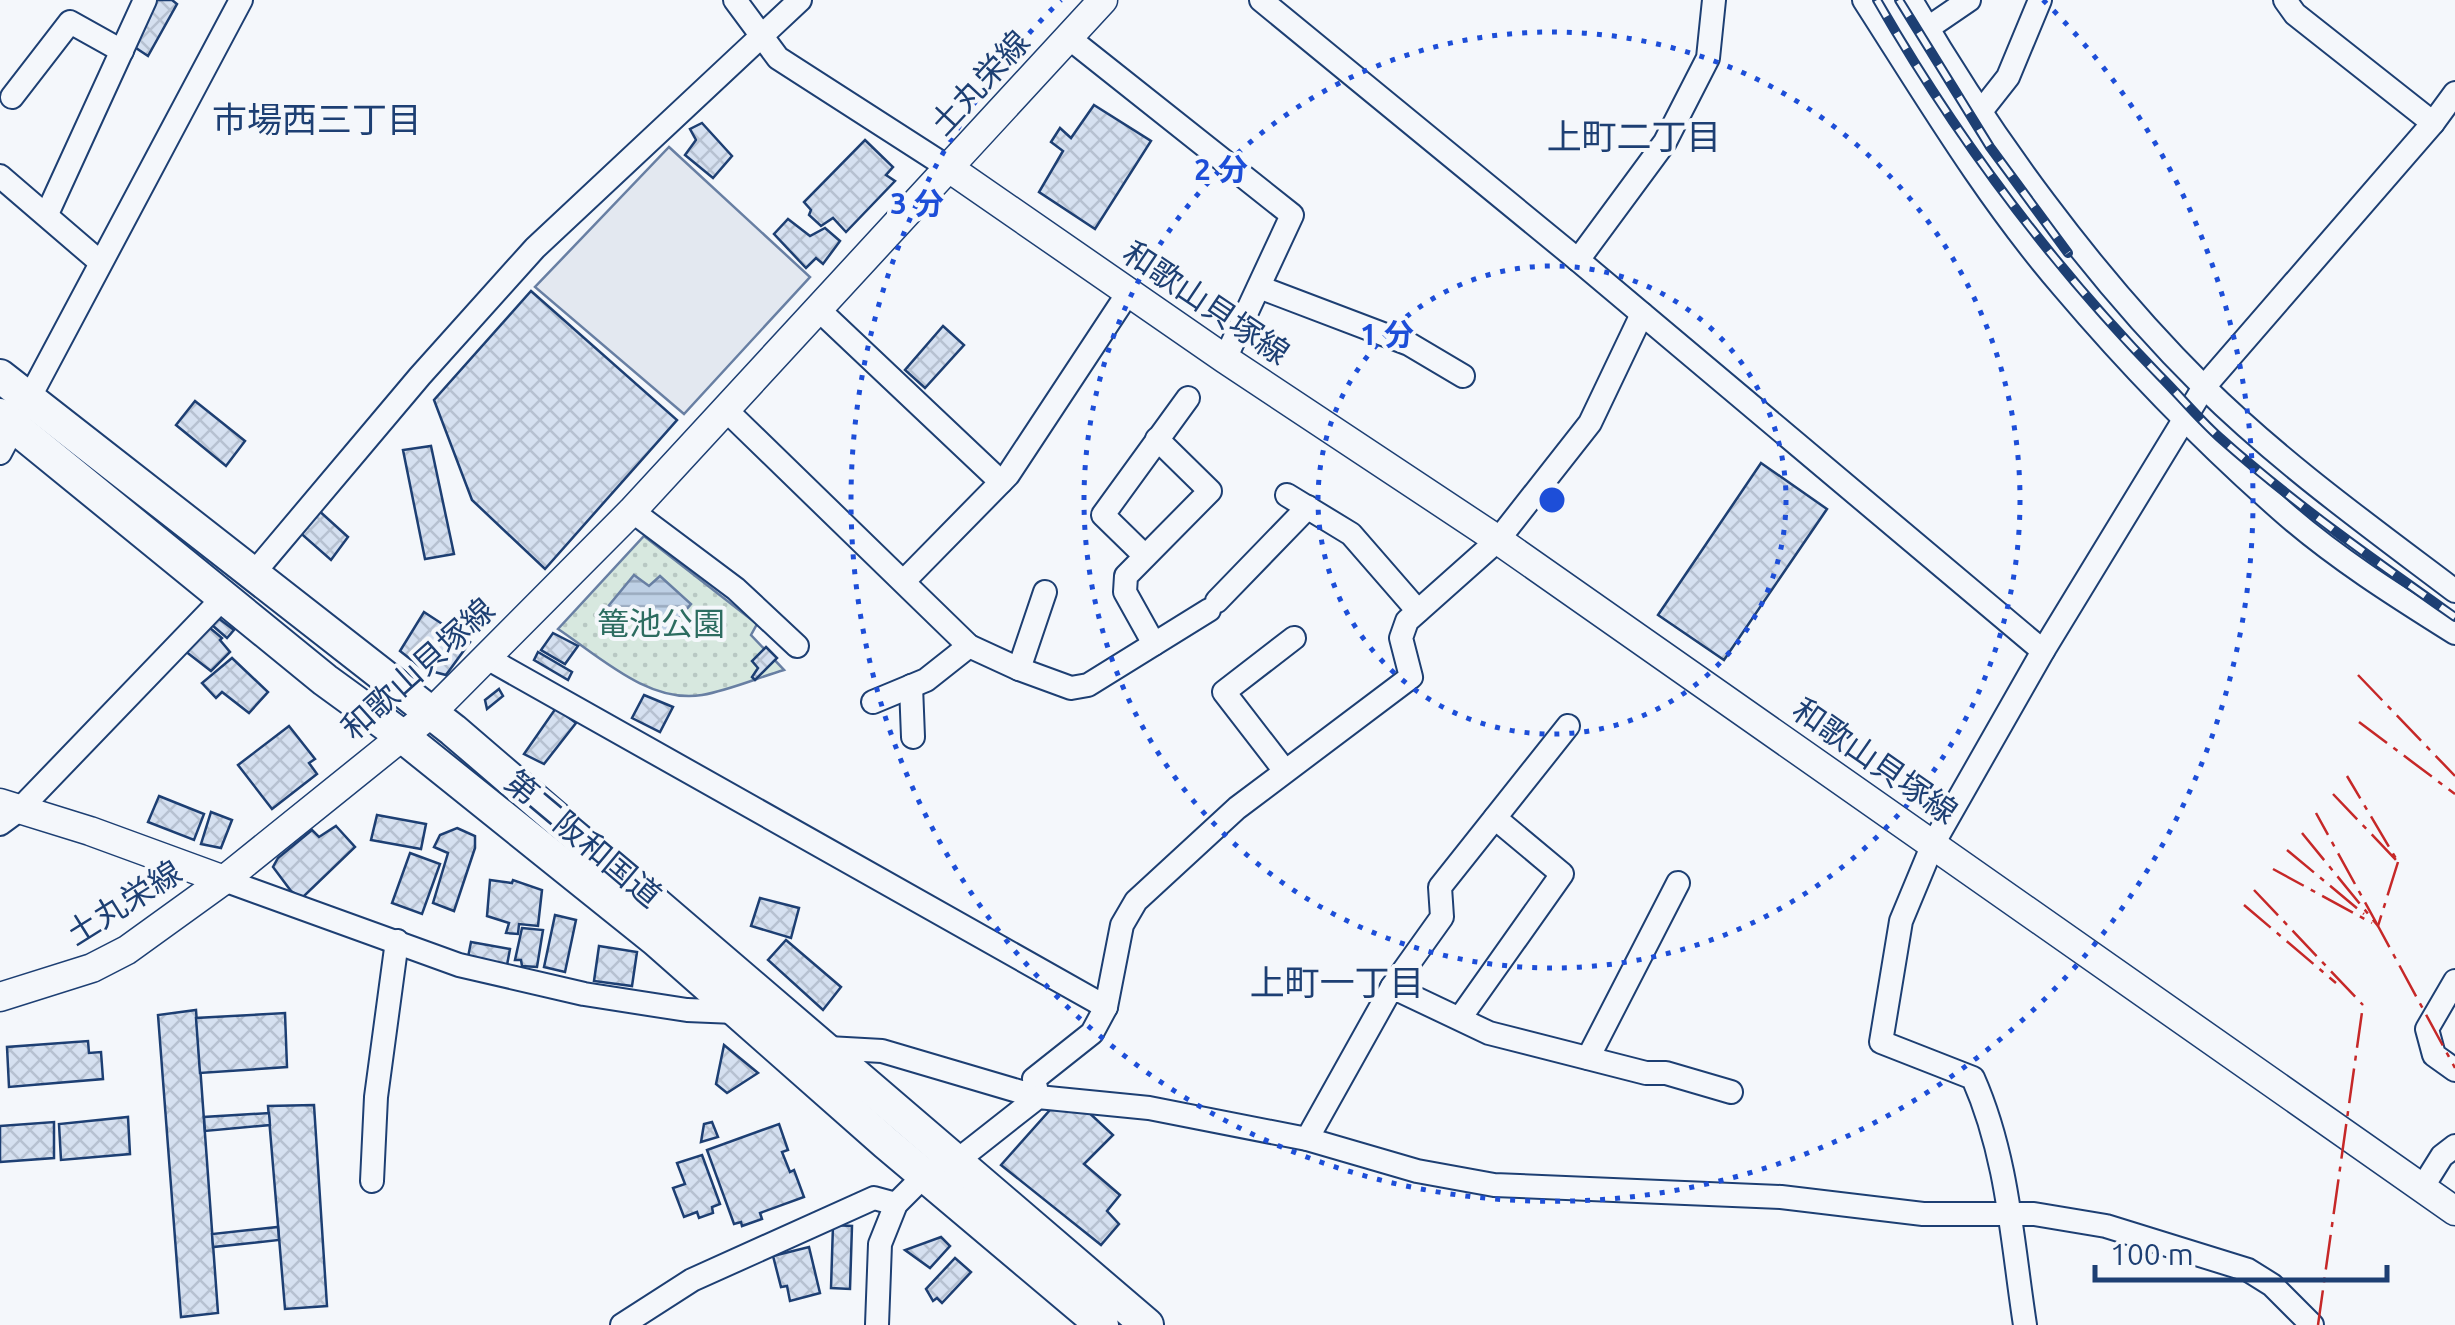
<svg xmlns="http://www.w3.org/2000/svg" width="2455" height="1325" font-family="Ubuntu,'Noto Sans JP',sans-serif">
<defs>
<pattern id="park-dots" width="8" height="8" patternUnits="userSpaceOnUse" patternTransform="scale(2.5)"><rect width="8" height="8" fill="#d7e8df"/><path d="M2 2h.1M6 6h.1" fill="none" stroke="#b8c8c3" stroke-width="1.8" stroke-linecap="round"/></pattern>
<pattern id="water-rules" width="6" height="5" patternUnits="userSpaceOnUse" patternTransform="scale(2.5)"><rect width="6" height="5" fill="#bed0e5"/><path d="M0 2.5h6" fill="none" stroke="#9aaabe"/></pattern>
<pattern id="building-cross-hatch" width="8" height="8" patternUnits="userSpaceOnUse" patternTransform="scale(2.5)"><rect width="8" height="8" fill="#d5e0f0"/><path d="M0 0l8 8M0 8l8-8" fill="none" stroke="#b6c1d1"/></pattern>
</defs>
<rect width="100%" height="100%" fill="#f4f7fb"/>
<!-- park -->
<path fill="url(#park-dots)" stroke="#687fa3" stroke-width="2.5" d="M644,536l113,88 -6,11 33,35c-27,8 -54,20 -82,25 -53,9 -103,-39 -144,-66z"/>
<!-- parking -->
<path fill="#e3e8f0" stroke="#687fa3" stroke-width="2.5" d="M669,147l141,130 -126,137 -149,-127z"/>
<!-- water -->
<path fill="url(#water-rules)" stroke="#687fa3" stroke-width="2.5" d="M634,575l15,11 11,-10 31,28 -25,29 -11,-9 -9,10 -25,-23 -7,7 -9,-8z"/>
<!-- building -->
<g fill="url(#building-cross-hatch)" stroke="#1d3f73" stroke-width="2.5">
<path d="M151,0h21l5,4 -29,52 -18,-12z"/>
<path d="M1094,105l57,36 -56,88 -56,-37 24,-41 -12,-9 9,-14 11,10z"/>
<path d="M702,123l30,33 -19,22 -28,-23 11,-15 -6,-11z"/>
<path d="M865,140l28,27 -7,8 9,6 -49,51 -13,-14 -12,8 -12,-11 2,-5 -7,-8z"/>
<path d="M788,219l22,17 15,-8 15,13 -17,23 -7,-6 -10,10 -32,-34z"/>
<path d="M531,291l146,129 -132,149 -73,-69 -38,-100z"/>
<path d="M943,326l21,19 -39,43 -20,-18z"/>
<path d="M195,401l50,40 -19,25 -50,-41z"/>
<path d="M431,446l23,108 -29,5 -22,-109z"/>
<path d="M1761,463l66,46 -103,151 -66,-45z"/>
<path d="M316,508l32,29 -17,23 -34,-30z"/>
<path d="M424,612l46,30 -24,33 -23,-6 -23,-18z"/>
<path d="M218,618l16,12 -7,8 -15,-13z"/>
<path d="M210,628l12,10 -2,2 10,12 -19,19 -26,-20z"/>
<path d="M553,633l25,13 -13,18 -24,-14z"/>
<path d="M766,647l11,11 -22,22 -3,-3 6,-9 -6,-7z"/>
<path d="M538,652l34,20 -4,8 -34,-20z"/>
<path d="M232,658l36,34 -19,21 -27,-21 -6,6 -14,-15z"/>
<path d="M499,689l4,7 -16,13 -2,-9z"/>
<path d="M644,695l29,12 -13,25 -28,-14z"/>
<path d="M556,708l20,15 -32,41 -20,-10z"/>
<path d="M289,726l26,33 -6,4 8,11 -45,35 -34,-44z"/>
<path d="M159,796l45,18 -10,26 -46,-18z"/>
<path d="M211,812l21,8 -11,28 -20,-4z"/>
<path d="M377,815l49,9 -5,25 -50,-9z"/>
<path d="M336,826l19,21 -53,51 -11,-7 -18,-24 5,-9 34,-28 7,7z"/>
<path d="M457,828l18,8v12l-21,63 -21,-8 15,-50 -14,-6 6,-12z"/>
<path d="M410,853l30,11 -18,50 -30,-11z"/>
<path d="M490,880l22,3 1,-3 29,10 -4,36 -19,-2 -1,10 -12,-1 3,-10 -22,-7z"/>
<path d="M760,898l39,10 -8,30 -40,-12z"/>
<path d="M555,915l21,5 -11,52 -21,-5z"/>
<path d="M522,928l21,2 -6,37 -15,-1 -1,-6h-6z"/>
<path d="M786,940l55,47 -18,23 -55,-50z"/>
<path d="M471,942l39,7 -3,16 -39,-8z"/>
<path d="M599,946l38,6 -5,34 -38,-5z"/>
<path d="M196,1010l22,303 -37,4 -23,-302z"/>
<path d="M285,1013l2,54 -87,6 -4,-55z"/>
<path d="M88,1041l1,12 12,-1 2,27 -94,8 -2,-40z"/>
<path d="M724,1045l34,28 -31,20 -11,-9z"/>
<path d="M314,1105l13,201 -42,3 -17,-203z"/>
<path d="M1084,1108l29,27 -29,29 36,31 -13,16 12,13 -18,21 -100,-80 49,-55z"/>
<path d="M269,1113l1,12 -65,6 -1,-14z"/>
<path d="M128,1117l2,37 -69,6 -2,-36z"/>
<path d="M54,1122v36l-54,4v-36z"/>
<path d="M712,1122l6,15 -17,5 3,-18z"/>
<path d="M779,1124l9,26 -6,2 8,20 4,-2 10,27 -44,16 2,6 -20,7 -1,-4 -7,2 -27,-74z"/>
<path d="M702,1155l18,49 -8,3 1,6 -14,5 -2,-6 -13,5 -11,-29 12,-4 -8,-21z"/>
<path d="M833,1225l19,1 -2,63 -19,-1z"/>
<path d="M278,1227l1,13 -66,7 -1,-13z"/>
<path d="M941,1237l9,9 -20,22 -25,-18z"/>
<path d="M809,1247l11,46 -30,8 -3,-15 -6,1 -8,-31z"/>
<path d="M955,1258l16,14 -29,31 -5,-5 -4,3 -7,-12z"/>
</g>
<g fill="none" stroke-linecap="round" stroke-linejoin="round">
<defs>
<g id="minor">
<path d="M735,0l43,58 171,110"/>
<path d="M1261,0l317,260 465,391"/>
<path d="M1864,0c63,98 123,199 199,287 67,79 141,155 218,223 53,47 115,86 174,123"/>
<path d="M1911,0c78,135 181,276 292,386 77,76 166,140 252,205"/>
<path d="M2285,0l10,14 138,109"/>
<path d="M1928,28l41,-28"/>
<path d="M1069,38l223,177 -67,144"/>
<path d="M12,97l58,-75 52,29"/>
<path d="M1982,110l26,-33 32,-77"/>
<path d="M0,176l100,86"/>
<path d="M47,214l98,-214"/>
<path d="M1578,260l87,-118 43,-84 6,-58"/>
<path d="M1259,287l150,57 54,32"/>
<path d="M819,310l182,172"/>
<path d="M725,409l244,237 50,23 26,-77"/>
<path d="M0,453l241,-453"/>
<path d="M1287,495l64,39 67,77"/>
<path d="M632,511l104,78 61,57"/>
<path d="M1145,556l-42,-41 85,-117"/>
<path d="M253,574l167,-198 115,-128 265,-248"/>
<path d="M904,581l104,-106 120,-182"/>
<path d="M1217,601l91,-94"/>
<path d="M1154,644l-29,-52 1,-16 84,-85 -53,-52"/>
<path d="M487,658l619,349"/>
<path d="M1019,669l52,19 17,-3 121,-75"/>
<path d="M911,686l2,51"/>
<path d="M873,702l53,-22 43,-34"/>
<path d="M1285,771l-61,-79 70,-54"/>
<path d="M0,824l19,-14 205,-213"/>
<path d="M224,880l235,85 125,29 103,16 48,2"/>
<path d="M2455,981l-28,48 7,26 21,15"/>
<path d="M1392,987l97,46 157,40h20l65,19"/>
<path d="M1460,1018l102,-144 -67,-56"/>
<path d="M828,1048l54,3 156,46 -4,-18 58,-46 14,-26 16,-82 14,-24 101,-93 174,-131 -10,-39 6,-17 91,-81 92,-117 52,-109"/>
<path d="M1588,1058l90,-175"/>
<path d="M1307,1139l85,-152 50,-70 -2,-30 128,-161"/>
<path d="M372,1181l4,-84 21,-156"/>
<path d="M2422,1188l20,-32 13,-10"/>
<path d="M622,1325l70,-45 182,-82 22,6"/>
<path d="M877,1325l3,-81 16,-40 30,-30 32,-14 80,-63 111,11 158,31 110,32 77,14 287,12 142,17h111l72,12 142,44 24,15 40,40"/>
<path d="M2025,1325c-13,-84 -17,-168 -52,-247l-92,-36 20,-121 32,-77 110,-193 161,-264 229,-264 22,-30"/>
</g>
<g id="major">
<path d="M949,168l276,191 273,181 957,671"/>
<path d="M0,803l90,28 134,49"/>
<path d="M0,997l92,-29 35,-18 97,-70 206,-166 202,-203 471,-511"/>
</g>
<g id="highway">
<path d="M0,376l453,354 694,595"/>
<path d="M0,415l325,265 77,56 254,204 230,203 216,182"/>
</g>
</defs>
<!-- minor casing -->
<use href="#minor" stroke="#1d3f73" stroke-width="26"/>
<!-- major casing -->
<use href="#major" stroke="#1d3f73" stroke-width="31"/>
<!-- highway casing -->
<use href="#highway" stroke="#1d3f73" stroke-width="36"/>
<!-- minor -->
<use href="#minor" stroke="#f4f7fb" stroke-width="22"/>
<!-- major -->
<use href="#major" stroke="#f4f7fb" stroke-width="28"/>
<!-- highway -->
<use href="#highway" stroke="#f4f7fb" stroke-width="32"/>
<defs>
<g id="rail">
<path d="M1877,0c79,137 173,263 283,376 20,20 38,42 59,61 74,66 155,123 236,180"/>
<path d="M1899,0l91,147 78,106"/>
</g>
</defs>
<!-- rail casing -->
<use href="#rail" stroke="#1d3f73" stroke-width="10"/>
<!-- rail -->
<use href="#rail" stroke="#f4f7fb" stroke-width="6" stroke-dasharray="19" stroke-linecap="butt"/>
<!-- power -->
<g stroke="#c62828" stroke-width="2.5" stroke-dasharray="35 8 5 8" stroke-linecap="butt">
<path d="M2358,675l97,101"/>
<path d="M2359,722l96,72"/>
<path d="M2333,794l65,68 -51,-86"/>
<path d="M2302,833l76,93 -62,-113"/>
<path d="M2287,850l77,64"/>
<path d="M2398,862l-20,64 77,142"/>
<path d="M2273,869l99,54"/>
<path d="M2254,890l109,115"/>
<path d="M2244,905l92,78"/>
<path d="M2318,1325l45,-320"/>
</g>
</g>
<!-- distance rings -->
<g fill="none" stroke="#1d4ed8" stroke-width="5" stroke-dasharray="5 10">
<circle cx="1552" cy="500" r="234"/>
<circle cx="1552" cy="500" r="468"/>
<path d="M2043 0A701 701 0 1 1 1061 0"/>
</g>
<g text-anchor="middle" stroke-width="8" stroke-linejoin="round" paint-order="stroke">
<!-- street labels -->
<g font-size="32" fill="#1d3f73" stroke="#f4f7fb">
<text transform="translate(980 83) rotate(-47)" y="11">土丸栄線</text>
<text transform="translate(1206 303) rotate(34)" y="11">和歌山貝塚線</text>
<text transform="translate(418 669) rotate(-42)" y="11">和歌山貝塚線</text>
<text transform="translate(1875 761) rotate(35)" y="11">和歌山貝塚線</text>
<text transform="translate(583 839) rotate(40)" y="11">第二阪和国道</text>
<text transform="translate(124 903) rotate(-32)" y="11">土丸栄線</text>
</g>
<!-- park labels -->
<g font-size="32" fill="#2c6c60" stroke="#f4f7fb">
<text x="661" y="635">篭池公園</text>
</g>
<!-- neighbourhood labels -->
<g font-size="35" fill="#1d3f73" stroke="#f4f7fb">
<text x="317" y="132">市場西三丁目</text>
<text x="1634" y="149">上町二丁目</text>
<text x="1337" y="995">上町一丁目</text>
</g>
</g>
<circle cx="1552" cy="500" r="15" fill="#1d4ed8" stroke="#f4f7fb" stroke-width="5"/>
<g font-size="30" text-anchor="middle" font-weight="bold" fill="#1d4ed8" stroke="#f4f7fb" stroke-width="8" stroke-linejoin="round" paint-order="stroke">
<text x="1221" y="180">2 分</text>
<text x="917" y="214">3 分</text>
<text x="1387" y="345">1 分</text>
</g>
<!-- scale -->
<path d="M2095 1265v15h292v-15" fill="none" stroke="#1d3f73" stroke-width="5"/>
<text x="2110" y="1265" font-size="30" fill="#1d3f73" stroke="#f4f7fb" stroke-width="8" paint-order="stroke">100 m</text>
</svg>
